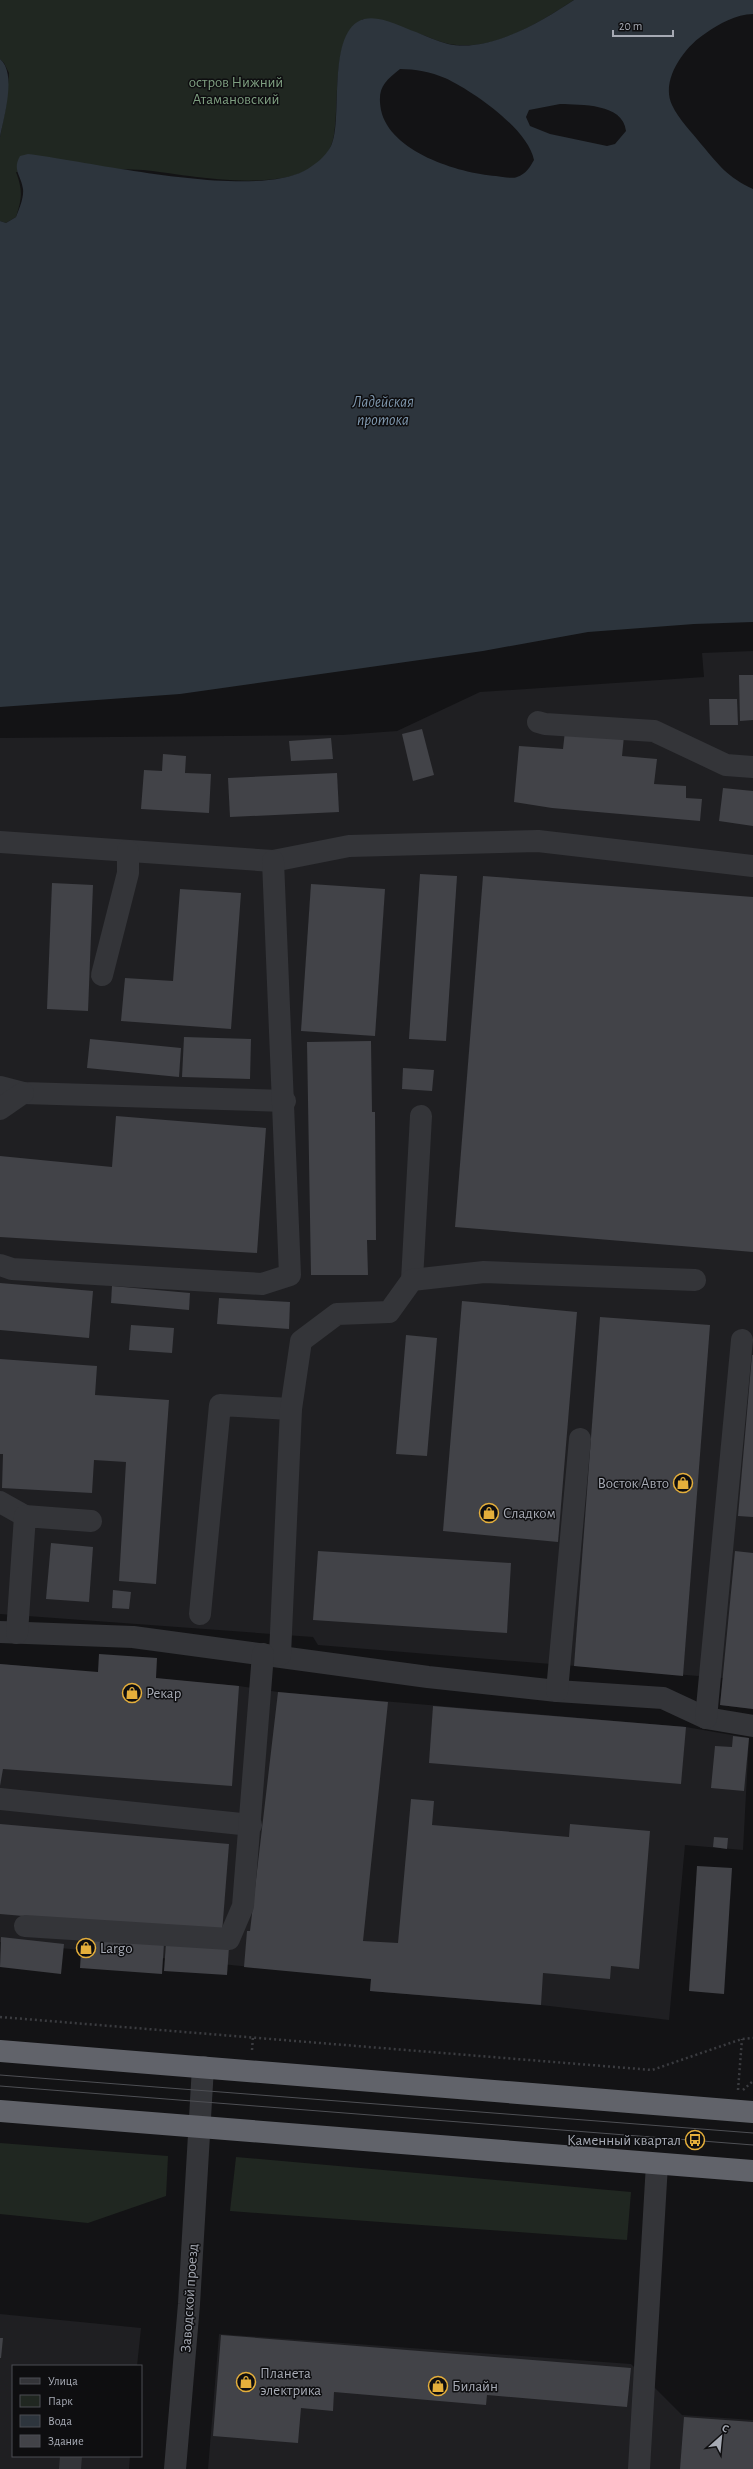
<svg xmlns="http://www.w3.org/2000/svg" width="753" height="2469" font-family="'Alegreya Sans',sans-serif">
<rect width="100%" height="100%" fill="#131315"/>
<!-- built -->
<g fill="#1f1f22">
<path d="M753,651v1058l-33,-4 3,-27 -405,-33 -5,-8 -313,-23v-876l342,-3 55,-4 83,-39 224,-15 -2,-24z"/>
<path d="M0,1664l239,22 39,6 408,35 63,11 -6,112 -58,-5 -16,175 -128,-15 -171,-14 1,-12 -371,-37z"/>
<path d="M0,2314l141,14 -4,38h-124v90h117l-1,13h-129z"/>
<path d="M219,2334l412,30 51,51 71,5v49h-545z"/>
</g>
<!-- green -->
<g fill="#202721">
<path d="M0,0h574c-35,23 -81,52 -125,44 -10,-2 -20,-7 -29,-10 -19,-6 -38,-10 -57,-15 -3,3 -9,6 -12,10 -18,23 -12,77 -17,106 -12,71 -145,39 -191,35 -42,-3 -86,1 -127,2 7,19 6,26 0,45l-10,6 -6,-2v-84l6,-31 3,-33 -5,-10 -4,-4z"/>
<path d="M0,2143l168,13 -2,40 -78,27 -88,-9z"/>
<path d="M236,2157l395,35 -4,48 -397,-29z"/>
</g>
<!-- water -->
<g fill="#2d353d" fill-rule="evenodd">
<path d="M574,0h179v14c-17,0 -34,10 -47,19 -21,13 -46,47 -34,72 7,15 19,26 29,39 18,21 26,33 52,45v433l-59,2 -106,8 -105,19 -303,43 -180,13v-486l6,2 10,-6c3,-8 8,-19 7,-28 -2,-14 -11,-19 -3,-33l8,-2c65,8 221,45 276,17 11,-6 21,-14 27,-25 13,-25 -6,-116 33,-127 17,-4 37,8 52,13 10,4 21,9 32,12 41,9 93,-22 126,-44zM400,69c15,0 31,3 45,9 28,13 83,51 89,82 -4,7 -8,14 -17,17 -5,2 -15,0 -21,-1 -38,-3 -106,-24 -115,-66 -4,-22 3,-28 19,-41zM560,104c21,1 63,-1 66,27l-11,13 -8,2 -57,-12 -20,-8 -4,-9 3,-7z"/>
<path d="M0,59c17,14 4,58 0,78z"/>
</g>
<!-- building -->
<g fill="#424348">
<path d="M739,675h14v45l-13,1z"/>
<path d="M709,699h28l1,26h-28z"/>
<path d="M422,729l12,46 -21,6 -11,-47z"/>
<path d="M565,731l59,5 -2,20 35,3 -3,25 32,2v12l16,1 -2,22 -148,-13 -38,-6 5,-56 44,3z"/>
<path d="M331,738l2,21 -42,2 -2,-20z"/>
<path d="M163,754l23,2 -1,17 26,1 -2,39 -68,-4 3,-39 18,1z"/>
<path d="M337,773l2,39 -109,5 -2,-39z"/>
<path d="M723,788l30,3v35l-34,-5z"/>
<path d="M420,874l37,2 -11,165 -37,-2z"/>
<path d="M483,876l270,21v355l-298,-25z"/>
<path d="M52,883l41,2 -5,126 -41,-2z"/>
<path d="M311,884l74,5 -10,147 -74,-5z"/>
<path d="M180,889l61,4 -10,136 -110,-8 4,-43 48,3z"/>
<path d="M184,1037l67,2 -1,40 -68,-2z"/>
<path d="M90,1039l91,9 -2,29 -92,-9z"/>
<path d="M371,1041l1,71h3l1,128h-9l1,35h-57l-4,-233z"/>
<path d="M403,1068l31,2 -2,21 -30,-2z"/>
<path d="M116,1116l150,12 -9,125 -257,-16v-81l112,11z"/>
<path d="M0,1283l93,8 -4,47 -89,-8z"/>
<path d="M112,1286l78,7 -1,17 -78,-7z"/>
<path d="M219,1298l71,4 -1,27 -72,-5z"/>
<path d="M462,1301l115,11 -19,230 -115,-11z"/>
<path d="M600,1317l110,8 -27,351 -109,-10z"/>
<path d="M131,1325l43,3 -2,25 -43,-3z"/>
<path d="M406,1335l31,3 -10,118 -31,-2z"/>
<path d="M752,1355h1v162l-15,-1z"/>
<path d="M0,1359l97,7 -2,29 74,5 -13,184 -37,-3 7,-119 -32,-2 -2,33 -90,-5 1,-34h-3z"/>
<path d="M51,1543l42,4 -4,55 -43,-3z"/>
<path d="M318,1551l193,12 -4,70 -194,-13z"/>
<path d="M735,1551l18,2v156l-33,-4z"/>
<path d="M113,1590l18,2 -2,17 -17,-1z"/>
<path d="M99,1654l58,4 -1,20 83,8 -7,100 -229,-17 -3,17v-122l98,8z"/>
<path d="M278,1692l110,10 -25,239 35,2 13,-144 23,2 -2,24 137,12 1,-13 80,7 -11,138 -28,-3 -1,13 -67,-6 -2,32 -171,-14 1,-12 -127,-12 3,-36h3z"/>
<path d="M433,1706l253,21 -5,57 -252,-21z"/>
<path d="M733,1736l16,2 -5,53 -33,-3 4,-42 17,1z"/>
<path d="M0,1824l229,20 -7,89 -222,-19z"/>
<path d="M714,1837l14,1 -1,11 -14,-2z"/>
<path d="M697,1866l35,2 -8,126 -35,-3z"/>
<path d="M1,1937l63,7 -3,30 -61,-7z"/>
<path d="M82,1937l82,6 -2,31 -82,-6z"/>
<path d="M166,1943l63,4 -2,28 -63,-4z"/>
<path d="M221,2335l410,33 -4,39 -140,-12 -1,10 -152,-13 -1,19 -32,-3 -3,35 -85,-7z"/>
<path d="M0,2338h3l-2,20h-1z"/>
<path d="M684,2417l69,5v47h-73z"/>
</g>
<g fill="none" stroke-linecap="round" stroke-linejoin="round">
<!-- path -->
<g stroke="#3b3c40" stroke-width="2.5" stroke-dasharray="2 3" stroke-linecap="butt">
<path d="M0,2017l652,53 90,-31 11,-1"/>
<path d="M252,2050l1,-14"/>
<path d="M738,2090l4,-51"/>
<path d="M743,2090l10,-9"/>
</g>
<!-- minor -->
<g stroke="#343539" stroke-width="22">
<path d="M538,722l7,2 109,7 72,34 27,2"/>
<path d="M0,842l273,19 76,-15 189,-5 215,25"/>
<path d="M102,975l26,-102v-22"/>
<path d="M0,1087l23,6 262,8"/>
<path d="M0,1109l23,-16"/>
<path d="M0,1265l12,4 250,15 28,-9 -17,-414"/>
<path d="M412,1280l9,-164"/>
<path d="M0,1502l25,14"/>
<path d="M200,1614l20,-209 71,4"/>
<path d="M0,1632l133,5 295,40 129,14 106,7 43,20 47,8"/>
<path d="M17,1633l8,-117 66,5"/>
<path d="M280,1655l11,-246 10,-68 36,-27 52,-2 23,-32 72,-8 211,8"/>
<path d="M557,1691l23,-252"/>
<path d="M706,1718l36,-378"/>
<path d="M0,1799l251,26"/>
<path d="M25,1926l204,13 14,-33 20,-252"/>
<path d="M70,2469l1,-13"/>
<path d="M175,2469l14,-165 14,-237"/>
<path d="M639,2469l18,-305"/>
</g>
<!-- highway -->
<g stroke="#61636a" stroke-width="22">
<path d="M0,2051l753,61"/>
<path d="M0,2111l753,60"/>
</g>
<!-- tram -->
<g stroke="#4e4f54" stroke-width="1">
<path d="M0,2075l753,58"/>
<path d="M0,2086l753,59"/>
</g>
</g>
<!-- icons -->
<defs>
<symbol id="shop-ring" viewBox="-11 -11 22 22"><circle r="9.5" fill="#0e0e10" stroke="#e5af3b" stroke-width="1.5"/><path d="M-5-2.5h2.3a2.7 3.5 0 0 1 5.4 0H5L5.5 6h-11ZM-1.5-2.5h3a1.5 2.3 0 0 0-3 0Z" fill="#e5af3b"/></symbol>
<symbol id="bus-ring" viewBox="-11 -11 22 22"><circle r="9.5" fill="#0e0e10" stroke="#e5af3b" stroke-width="1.5"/><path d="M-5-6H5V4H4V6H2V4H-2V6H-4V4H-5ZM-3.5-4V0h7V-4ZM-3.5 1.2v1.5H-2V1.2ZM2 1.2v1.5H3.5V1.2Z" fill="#e5af3b"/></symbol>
</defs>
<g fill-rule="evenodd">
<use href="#shop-ring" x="672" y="1472" width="22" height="22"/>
<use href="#shop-ring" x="478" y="1502" width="22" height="22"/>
<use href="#shop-ring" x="121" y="1682" width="22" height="22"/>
<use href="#shop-ring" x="75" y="1937" width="22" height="22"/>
<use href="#bus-ring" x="684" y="2129" width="22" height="22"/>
<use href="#shop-ring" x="235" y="2371" width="22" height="22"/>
<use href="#shop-ring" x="427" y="2375" width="22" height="22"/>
</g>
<g text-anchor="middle" stroke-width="3" stroke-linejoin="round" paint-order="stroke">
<!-- park labels -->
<g font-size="15" fill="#7e9e80" stroke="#0e0e10">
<text x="236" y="87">остров Нижний<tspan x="236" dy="17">Атамановский</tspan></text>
</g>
<!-- poi labels -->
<g font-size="15" fill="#a6aab4" stroke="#0e0e10" text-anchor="start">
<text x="669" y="1488" text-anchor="end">Восток Авто</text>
<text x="503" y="1518">Сладком</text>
<text x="146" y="1698">Рекар</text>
<text x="100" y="1953">Largo</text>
<text x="681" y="2145" text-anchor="end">Каменный квартал</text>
<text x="260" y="2378">Планета<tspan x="260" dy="17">электрика</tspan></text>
<text x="452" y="2391">Билайн</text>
</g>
<!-- street labels -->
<g font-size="15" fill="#a6aab4" stroke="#0e0e10">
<text transform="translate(189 2298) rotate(-86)" y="5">Заводской проезд</text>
</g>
<!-- water labels -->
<g font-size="16" font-style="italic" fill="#7f97ad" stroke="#0e0e10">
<text x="383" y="407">Ладейская<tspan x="383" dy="18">протока</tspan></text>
</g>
</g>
<!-- legend -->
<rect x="12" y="2365" width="130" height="92" fill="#0e0e10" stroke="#4b4c52"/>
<rect x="20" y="2378" width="20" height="6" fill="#343539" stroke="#4b4c52"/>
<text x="48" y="2385" font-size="12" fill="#a6aab4">Улица</text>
<rect x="20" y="2395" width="20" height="12" fill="#202721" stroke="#4b4c52"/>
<text x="48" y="2405" font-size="12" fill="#a6aab4">Парк</text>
<rect x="20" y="2415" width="20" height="12" fill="#2d353d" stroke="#4b4c52"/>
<text x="48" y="2425" font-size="12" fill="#a6aab4">Вода</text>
<rect x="20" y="2435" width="20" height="12" fill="#424348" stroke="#4b4c52"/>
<text x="48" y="2445" font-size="12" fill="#a6aab4">Здание</text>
<!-- north arrow -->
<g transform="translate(721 2437) rotate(27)" stroke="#0e0e10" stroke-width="3" paint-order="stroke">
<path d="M0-3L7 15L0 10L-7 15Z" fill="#a6aab4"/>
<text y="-6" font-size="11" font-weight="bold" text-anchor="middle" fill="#a6aab4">С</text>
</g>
<!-- scale -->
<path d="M613 30v6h60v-6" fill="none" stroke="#a6aab4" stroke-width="2"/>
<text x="619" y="30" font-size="12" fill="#a6aab4" stroke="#0e0e10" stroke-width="3" paint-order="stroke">20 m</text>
</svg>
